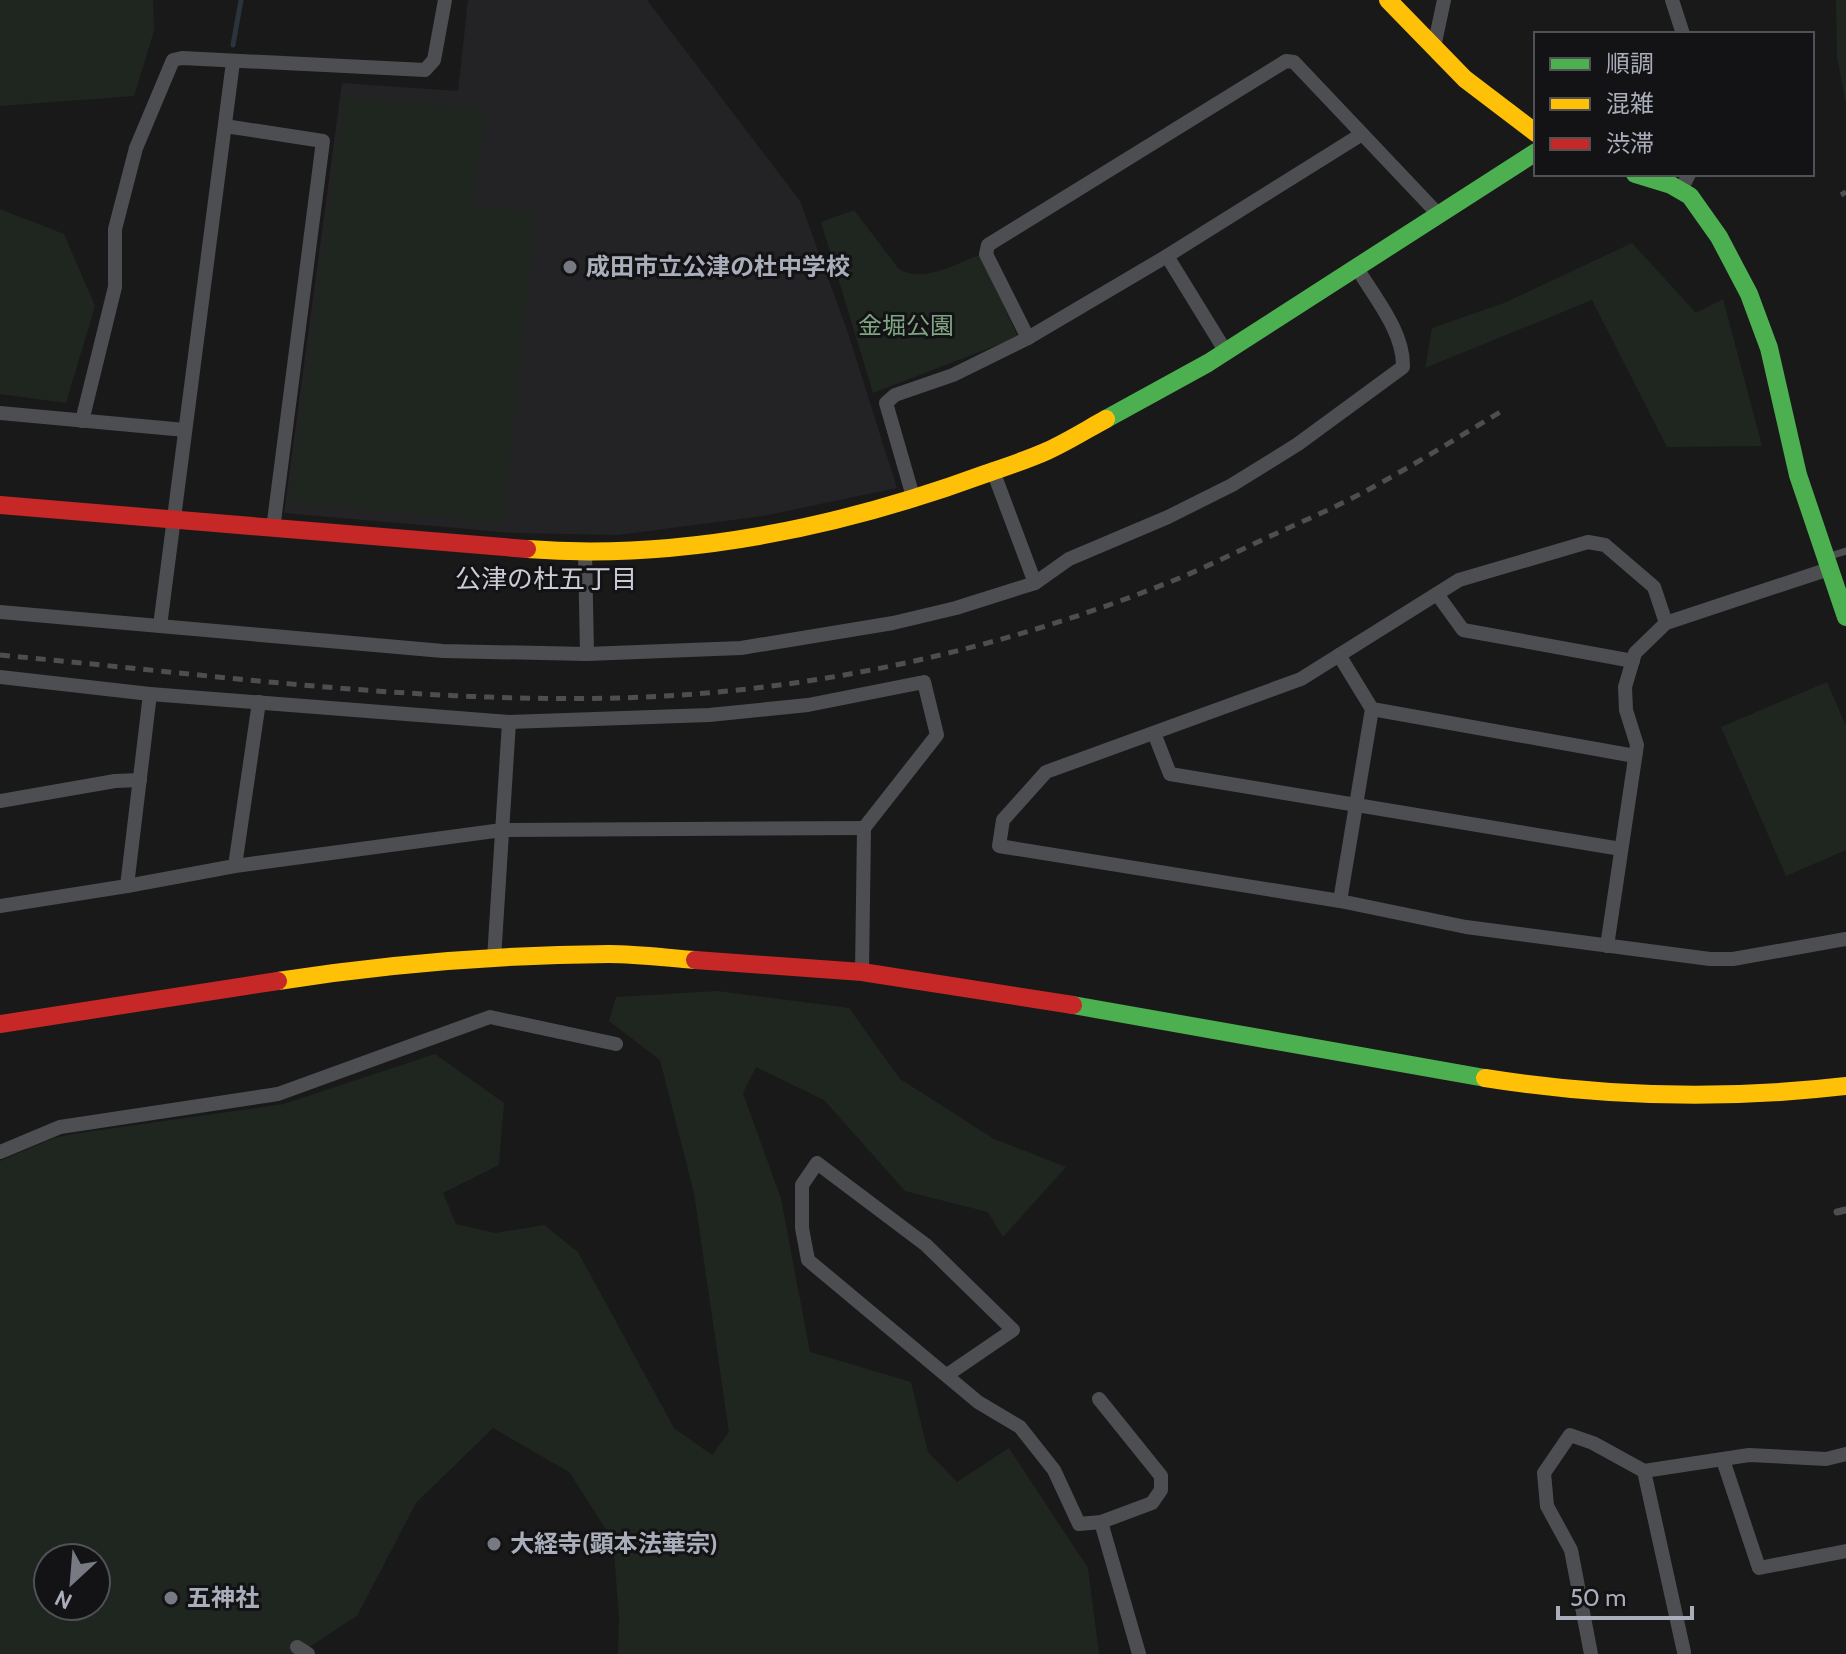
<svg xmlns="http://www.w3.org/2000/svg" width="1846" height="1654" font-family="Cabin,'Noto Sans JP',sans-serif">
<rect width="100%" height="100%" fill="#191919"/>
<!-- built -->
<path fill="#232325" d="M468,0h179l153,201 48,132 49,155 -134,28 -145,19 -104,-2 -230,-20 58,-430 116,8z"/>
<!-- green -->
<g fill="#1f2620" fill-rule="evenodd">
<path d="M0,0h153l1,31 -20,65 -134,10z"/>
<path d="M1836,0h10v104l-9,-47z"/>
<path d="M345,97l141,11 -13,97 63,8 -33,310 -214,-21z"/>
<path d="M0,209l64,25 31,72 -29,97 -66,-9z"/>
<path d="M854,210l44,58c23,17 59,-5 82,-13l38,82 -145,56 -52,-171z"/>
<path d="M1632,243l64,70 27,-14 39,147 -95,1 -75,-147 -167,68 7,-40 72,-25z"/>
<path d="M1827,682l19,44v124l-60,26 -65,-149z"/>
<path d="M717,991l132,17 51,71 94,60 72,28 -63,70 -15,-25 -83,-21 -81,-91 -68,-33 -13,26 38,106 29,153 101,30 17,70 29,30 52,-34 79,120 11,86h-481l1,-37 -6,-77 -44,-68 -76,-44 -77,75 -59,113 -59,38h-298v-493l54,-23 19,-4 211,-30 151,-50 69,49 -5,62 -56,28 13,31 39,9 49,-8 34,27 96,176 38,27 17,-23 -35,-239 -34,-133 -51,-39 7,-24zM48,1558h48v48h-48z"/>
</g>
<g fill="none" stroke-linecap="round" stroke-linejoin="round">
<!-- stream -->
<path stroke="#2b333c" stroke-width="5" d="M233,45l8,-45"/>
<!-- lane -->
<g stroke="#4d4e52" stroke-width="7">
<path d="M1827,557l19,-6"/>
<path d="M1837,1212l9,-2"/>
</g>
<!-- street -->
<g stroke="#4d4e52" stroke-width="14">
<path d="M1672,0l11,34"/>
<path d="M1434,47l10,-47"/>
<path d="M225,126l98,15 -50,388"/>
<path d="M1681,190l8,-16"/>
<path d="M1167,256l59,96"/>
<path d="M1028,338l-42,-84 2,-9 298,-184 8,1 145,153"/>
<path d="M0,413l185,17"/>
<path d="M82,421l33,-134v-58l21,-81 37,-88 9,-2 243,12 9,-10 11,-60"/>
<path d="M993,471l42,112"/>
<path d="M914,500l-28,-97 9,-8 58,-20 75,-37 139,-82 195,-122"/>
<path d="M585,551l2,103"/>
<path d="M1437,594l26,36 170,31"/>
<path d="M0,612l443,39 144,3 154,-6 152,-25 63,-15 79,-25 34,-24 99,-42 64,-32 66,-41 105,-77c1,-35 -28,-69 -46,-99"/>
<path d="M1666,623l-12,-36 -49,-42 -17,-3 -129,38 -158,99 -255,93 -43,48 -4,26 341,55 126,26 244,32h23l113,-20"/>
<path d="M160,626l73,-564"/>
<path d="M1339,655l33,54 263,47"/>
<path d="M0,677l150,17 359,28 200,-7 99,-10 116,-23 13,53 -73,93 -2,144"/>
<path d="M1154,733l16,41 451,75"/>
<path d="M0,801l115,-20 25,-1"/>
<path d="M235,866l24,-164"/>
<path d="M127,886l23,-192"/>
<path d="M1340,901l32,-192"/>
<path d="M0,906l127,-20 108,-20 267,-36 362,-2"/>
<path d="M1607,946l30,-201 -11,-35 -1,-23 10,-34 31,-30 163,-54"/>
<path d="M494,959l15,-237"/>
<path d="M0,1152l60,-25 218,-33 212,-77 126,27"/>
<path d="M947,1375l66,-45 -87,-85 -109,-82 -15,22v43l6,32 170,142 42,25 34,43 25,54 22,-2 38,132"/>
<path d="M1099,1399l62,77v14l-9,13 -51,19"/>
<path d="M1723,1460l36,108 87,-17"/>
<path d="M1644,1471l40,181"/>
<path d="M297,1647l11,7"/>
<path d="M1591,1654l-20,-104 -24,-44 -3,-33 26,-38 23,8 51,28 105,-16 77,4 20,-5"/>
</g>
<!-- fast -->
<g stroke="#4caf50" stroke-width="18">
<path d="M1635,174l36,11 19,11 29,41 30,57 20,54 29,127 48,142"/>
<path d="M1106,419l102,-56 328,-211"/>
<path d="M1073,1005l412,73"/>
</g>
<!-- slow -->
<g stroke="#ffc107" stroke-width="18">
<path d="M1388,0l77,79 71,54"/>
<path d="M527,549c154,12 314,-22 458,-75 20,-7 42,-14 62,-23 20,-9 39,-21 59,-32"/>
<path d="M278,981c109,-17 221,-26 331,-27 29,0 58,4 86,6"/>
<path d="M1485,1078c119,19 241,22 361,8"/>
</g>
<!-- jam -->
<g stroke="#c62828" stroke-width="18">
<path d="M0,505l527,44"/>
<path d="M695,960l167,12 211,33"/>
<path d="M0,1024l278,-43"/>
</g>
<!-- rail -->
<g stroke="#4d4e51" stroke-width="5" stroke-dasharray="10 8" stroke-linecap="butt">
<path d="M1841,195l5,-3"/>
<path d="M0,655c205,19 411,48 618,43 192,-5 386,-48 564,-121 31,-13 62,-29 93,-43 28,-13 57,-25 85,-40 48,-25 95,-55 142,-83"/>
</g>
</g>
<!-- markers -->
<g fill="#777a82" stroke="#131315" stroke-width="3">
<circle cx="570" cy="267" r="8"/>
<circle cx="494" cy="1544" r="8"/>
<circle cx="171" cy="1598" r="8"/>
</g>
<g text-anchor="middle" stroke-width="6" stroke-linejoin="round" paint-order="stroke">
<!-- poi labels -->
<g font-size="24" font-weight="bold" fill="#aaaeba" stroke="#131315" text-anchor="start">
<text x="586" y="275">成田市立公津の杜中学校</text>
<text x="510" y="1552">大経寺(顕本法華宗)</text>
<text x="187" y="1606">五神社</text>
</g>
<!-- park labels -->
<g font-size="24" fill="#80a584" stroke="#131315">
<text x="906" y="334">金堀公園</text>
</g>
<!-- neighbourhood labels -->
<g font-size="26" fill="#cbcdd6" stroke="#131315">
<text x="546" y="588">公津の杜五丁目</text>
</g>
</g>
<!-- legend -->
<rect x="1534" y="32" width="280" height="144" fill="#131315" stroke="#4f5157" stroke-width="2"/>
<rect x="1550" y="58" width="40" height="12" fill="#4caf50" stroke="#4f5157" stroke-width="2"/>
<text x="1606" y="72" font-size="24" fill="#aaaeba">順調</text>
<rect x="1550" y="98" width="40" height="12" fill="#ffc107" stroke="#4f5157" stroke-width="2"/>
<text x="1606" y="112" font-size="24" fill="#aaaeba">混雑</text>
<rect x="1550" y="138" width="40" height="12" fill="#c62828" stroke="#4f5157" stroke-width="2"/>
<text x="1606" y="152" font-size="24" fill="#aaaeba">渋滞</text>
<!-- north arrow -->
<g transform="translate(72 1582) rotate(206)"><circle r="38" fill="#131315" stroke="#4f5157" stroke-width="2"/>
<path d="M0-6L14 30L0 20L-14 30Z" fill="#777a82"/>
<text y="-12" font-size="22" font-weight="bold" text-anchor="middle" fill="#aaaeba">N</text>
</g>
<!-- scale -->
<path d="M1558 1606v12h134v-12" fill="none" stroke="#aaaeba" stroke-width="4"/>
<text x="1570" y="1606" font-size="24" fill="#aaaeba" stroke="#131315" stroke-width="6" paint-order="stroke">50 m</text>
</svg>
